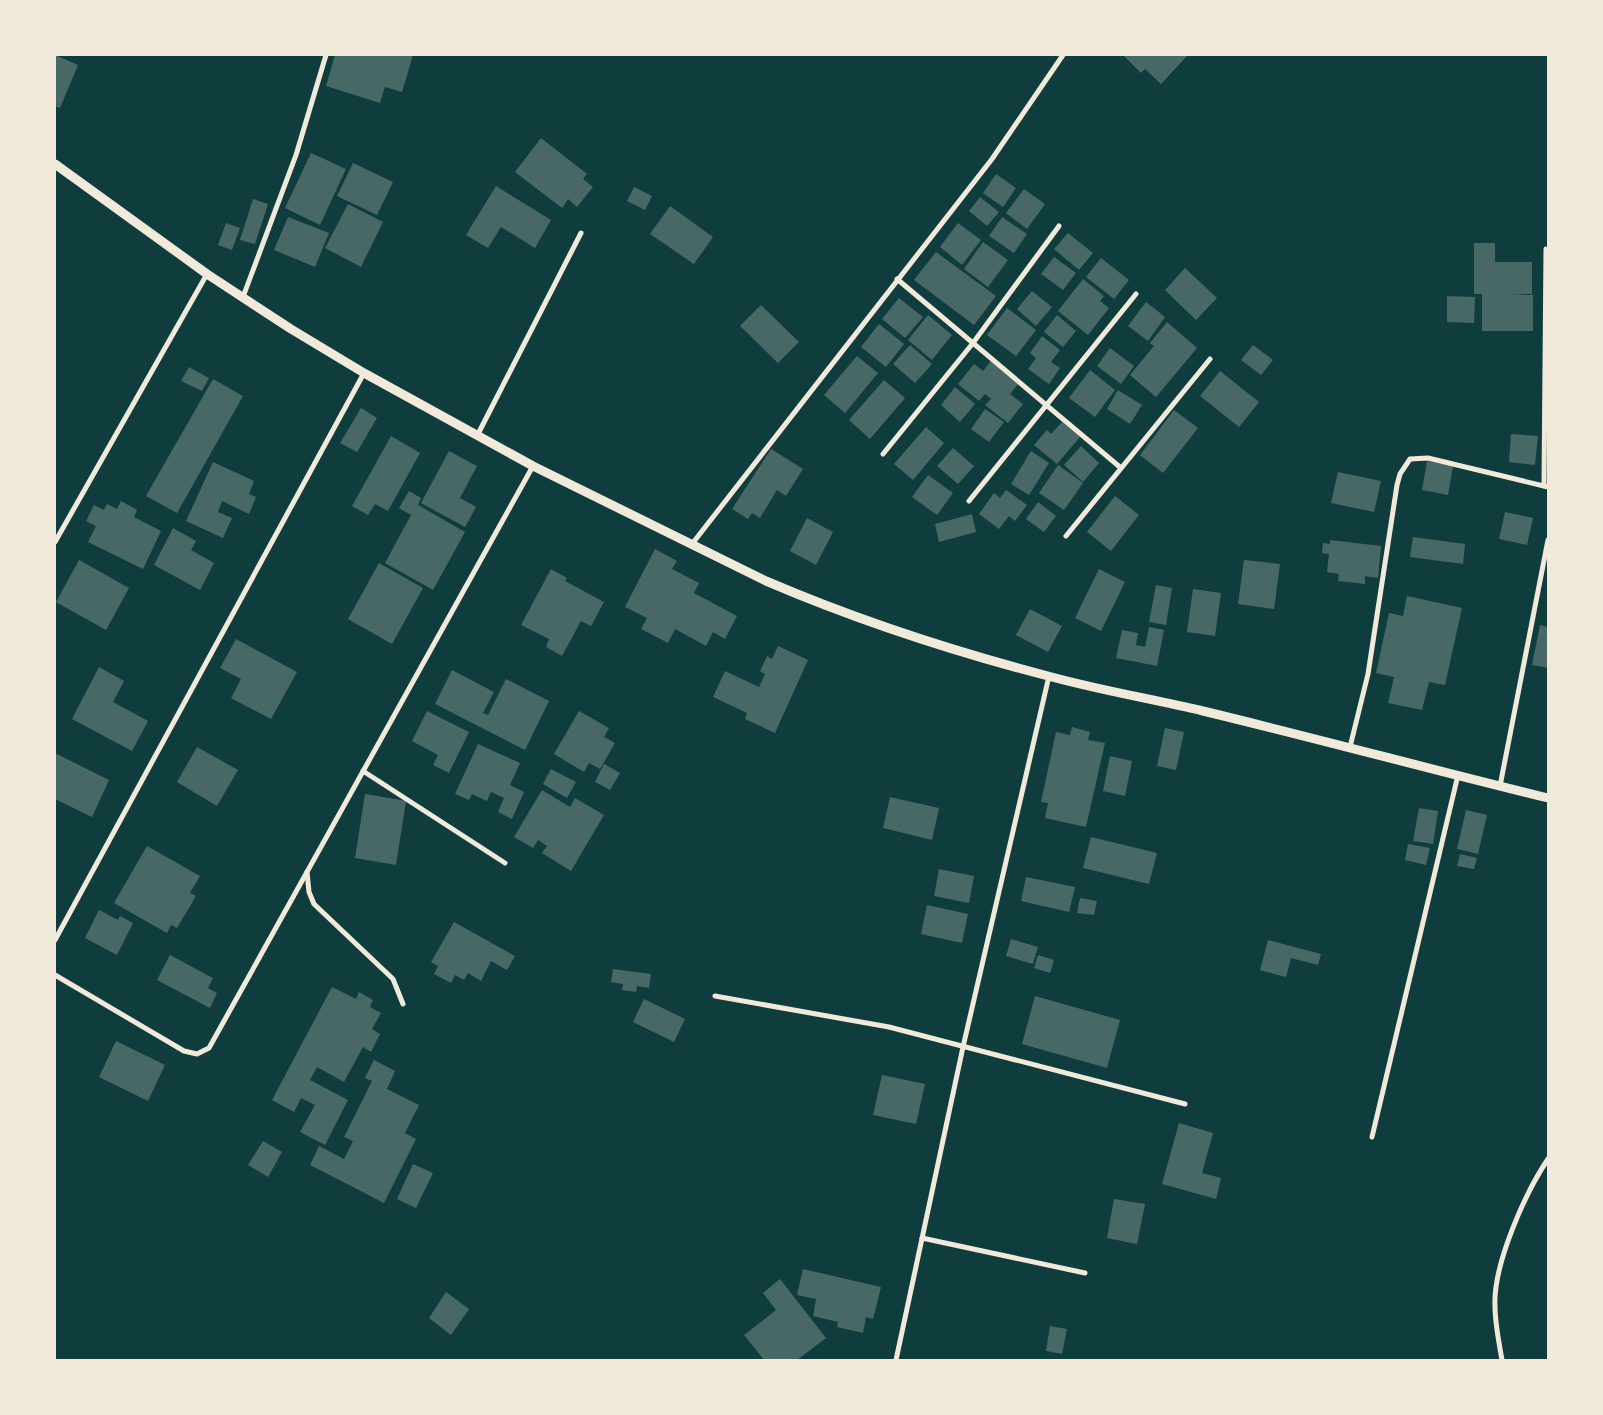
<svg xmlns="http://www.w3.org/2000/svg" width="1603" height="1415" font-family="Arial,sans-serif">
<rect width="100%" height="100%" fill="#0f3d3e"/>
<!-- building -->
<g fill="#486865">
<path d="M55,55l23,10 -18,43 -5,-2z"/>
<path d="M335,55h78l-11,37 -17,-5 -5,16 -54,-17z"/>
<path d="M1123,55h65l-27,29 -16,-15 -4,4z"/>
<path d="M541,138l46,36 -4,5 10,8 -16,20 -9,-8 -6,9 -47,-36z"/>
<path d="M311,153l35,16 -26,56 -35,-17z"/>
<path d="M353,163l40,19 -16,33 -40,-19z"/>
<path d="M996,174l20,14 -13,19 -20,-14z"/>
<path d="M496,186l55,34 -16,28 -34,-21 -13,21 -22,-13z"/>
<path d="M634,187l18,9 -7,14 -18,-9z"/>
<path d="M1024,189l21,15 -18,25 -21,-16z"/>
<path d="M980,197l19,15 -12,14 -18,-15z"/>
<path d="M253,199l15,5 -13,40 -15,-4z"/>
<path d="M348,204l35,18 -22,45 -36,-19z"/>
<path d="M670,206l43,31 -19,27 -44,-30z"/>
<path d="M288,217l41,16 -14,34 -41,-17z"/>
<path d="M1002,217l25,17 -13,19 -25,-17z"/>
<path d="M226,223l14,5 -8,22 -14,-5z"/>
<path d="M958,223l23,17 -19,25 -22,-18z"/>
<path d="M1068,233l25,20 -14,17 -25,-21z"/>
<path d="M983,242l25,18 -20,27 -24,-18z"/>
<path d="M1474,243h21v19h37v32l-22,1h23v36h-51v-37h-8z"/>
<path d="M936,252l60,44 -22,29 -60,-45z"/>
<path d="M1054,257l22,16 -13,17 -22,-16z"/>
<path d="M1101,258l28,22 -15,19 -28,-22z"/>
<path d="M1185,268l32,30 -21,22 -31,-30z"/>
<path d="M1083,279l21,17 -4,5 9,7 -21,27 -30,-24z"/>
<path d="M1032,291l20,16 -16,19 -19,-17z"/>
<path d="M1447,296l28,1 -1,26 -27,-1z"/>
<path d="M899,298l24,19 -18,21 -23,-19z"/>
<path d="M1146,302l19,15 -17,24 -20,-15z"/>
<path d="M761,305l38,37 -21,21 -38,-37z"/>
<path d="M1007,308l29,22 -20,26 -29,-21z"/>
<path d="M928,315l24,20 -20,25 -24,-20z"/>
<path d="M1057,315l19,16 -13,16 -19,-15z"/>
<path d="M1167,322l30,26 -41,49 -26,-22 24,-29 -4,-3z"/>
<path d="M879,324l25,20 -18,23 -25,-20z"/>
<path d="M1042,336l18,14 -9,12 9,6 -11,16 -21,-15 8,-11 -6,-5z"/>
<path d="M910,345l22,19 -17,19 -22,-19z"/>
<path d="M1253,345l20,15 -12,15 -20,-15z"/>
<path d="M1110,348l24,18 -13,18 -24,-18z"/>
<path d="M857,356l21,17 -33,40 -21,-18z"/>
<path d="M991,361l28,22 -9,11 13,10 -15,19 -23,-18 6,-6 -6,-5 -6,7 -21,-17 16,-20 9,7z"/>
<path d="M189,367l20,11 -7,13 -21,-10z"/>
<path d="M1090,370l25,20 -20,27 -26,-19z"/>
<path d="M1220,371l39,31 -20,25 -39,-31z"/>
<path d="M213,379l30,17 -66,117 -31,-17z"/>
<path d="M884,380l21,18 -35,41 -21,-19z"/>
<path d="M955,387l20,17 -15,18 -19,-17z"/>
<path d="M1118,390l24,15 -12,19 -23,-15z"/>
<path d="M361,408l16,10 -20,34 -17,-9z"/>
<path d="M985,409l19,13 -15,20 -18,-13z"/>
<path d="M1174,410l24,18 -35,45 -23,-18z"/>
<path d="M1062,422l18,15 -23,27 -23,-19 13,-15 4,4z"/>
<path d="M926,427l18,16 -31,37 -19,-16z"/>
<path d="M1511,434l27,2 -3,29 -26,-3z"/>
<path d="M391,436l29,17 -32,58 -13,-7 -7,11 -16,-9z"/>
<path d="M1081,446l18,17 -16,19 -19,-17z"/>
<path d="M953,448l21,18 -16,18 -21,-18z"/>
<path d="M771,449l32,20 -17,27 -9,-6 -17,28 -8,-5 -4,6 -16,-10z"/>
<path d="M449,451l28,15 -17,32 16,9 -11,20 -44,-24z"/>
<path d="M1031,451l18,12 -20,32 -18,-11z"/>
<path d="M1427,461l26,5 -5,29 -26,-5z"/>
<path d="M213,462l41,19 -5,13 7,3 -7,17 -27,-13 -4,11 14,6 -9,20 -37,-17z"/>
<path d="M1058,465l25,18 -19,27 -25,-17z"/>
<path d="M1338,472l43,9 -7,31 -43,-9z"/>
<path d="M928,475l25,18 -16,22 -25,-18z"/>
<path d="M1006,490l21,15 -12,16 -6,-5 -10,13 -20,-15 15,-21 6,5z"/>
<path d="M409,491l12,7 -3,7 47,27 -32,58 -48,-27 26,-48 -12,-7z"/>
<path d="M1115,496l24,19 -28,36 -24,-19z"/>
<path d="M121,501l16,9 -3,7 27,14 -18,38 -55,-27 8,-16 -10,-5 8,-16 10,5 3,-6 10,5z"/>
<path d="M1038,502l18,14 -12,16 -18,-13z"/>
<path d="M1505,512l28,6 -6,27 -28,-6z"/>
<path d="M972,514l4,18 -37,10 -4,-18z"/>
<path d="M807,518l26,14 -17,33 -26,-14z"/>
<path d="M173,528l23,13 -5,9 23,13 -14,27 -46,-25z"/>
<path d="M1413,537l52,7 -2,20 -53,-7z"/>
<path d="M1330,540l51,6 -3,32 -13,-2v8l-27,-3 1,-7 -12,-2 2,-18 -7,-1 1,-10 7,1z"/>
<path d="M655,549l22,12 -5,8 27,14 -5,10 43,23 -12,23 -12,-7 -7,14 -31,-17 -7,14 -27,-14 6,-11 -22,-11z"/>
<path d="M79,560l50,28 -23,42 -50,-28z"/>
<path d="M1244,560l36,4 -6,45 -36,-5z"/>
<path d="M379,563l44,25 -31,56 -44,-25z"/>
<path d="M551,569l16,9 -2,3 39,21 -13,24 -10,-5 -19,35 -16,-9 3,-8 -28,-14z"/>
<path d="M1099,569l26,13 -24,49 -26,-13z"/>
<path d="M1156,585l16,3 -6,37 -17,-3z"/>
<path d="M1193,589l28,4 -6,43 -28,-4z"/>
<path d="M1407,596l55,12 -17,77 -16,-3 -7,28 -34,-7 6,-26 -18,-4 13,-60 14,3z"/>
<path d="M1030,609l32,17 -14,26 -32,-17z"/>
<path d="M1540,625l8,2v41l-16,-3z"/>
<path d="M1149,627l15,3 -7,36 -41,-8 6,-28 16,3 -2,12 9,2z"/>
<path d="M236,639l61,33 -26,47 -40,-21 10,-19 -21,-11z"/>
<path d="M778,646l30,14 -33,73 -30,-14 2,-6 -34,-16 12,-26 34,16 6,-13 -5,-3 7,-15 5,3z"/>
<path d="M99,667l25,14 -11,21 35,19 -16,30 -60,-32z"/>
<path d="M452,670l42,22 -11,21 5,2 18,-36 43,22 -24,49 -90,-46z"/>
<path d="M427,711l42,21 -20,41 -16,-8 5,-10 -26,-14z"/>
<path d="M579,711l30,17 -5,9 11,6 -15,26 -11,-6 -5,9 -30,-18z"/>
<path d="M1072,727l18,5 -2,8 17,3 -19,84 -41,-9 3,-15 -7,-1 15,-70 14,3z"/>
<path d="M1165,728l19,4 -8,38 -19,-4z"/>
<path d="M478,744l42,19 -10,22 14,7 -12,27 -14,-7 6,-14 -13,-6 -4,9 -15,-7 -3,6 -14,-6z"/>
<path d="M197,747l41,23 -21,36 -40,-24z"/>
<path d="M55,753l54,27 -17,37 -37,-18z"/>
<path d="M1110,756l22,5 -7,35 -22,-5z"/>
<path d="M604,764l16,9 -10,17 -15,-8z"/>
<path d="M551,769l25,13 -9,16 -24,-14z"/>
<path d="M542,790l28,17 5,-9 29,17 -33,56 -29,-18 5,-7 -9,-6 -5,8 -19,-11z"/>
<path d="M365,794l41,7 -10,64 -41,-7z"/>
<path d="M890,797l49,11 -7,32 -49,-12z"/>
<path d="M1419,808l19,3 -5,33 -20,-3z"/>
<path d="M1466,810l21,5 -9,39 -21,-5z"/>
<path d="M1091,837l66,16 -8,31 -66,-16z"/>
<path d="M1408,844l22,4 -4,17 -21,-5z"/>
<path d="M147,846l53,30 -10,17 6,3 -19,32 -6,-3 -4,8 -53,-30z"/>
<path d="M1460,854l17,4 -3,11 -17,-3z"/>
<path d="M939,869l35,7 -5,27 -35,-7z"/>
<path d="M1026,877l49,10 -6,25 -48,-11z"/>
<path d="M1080,898l17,3 -3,14 -17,-2z"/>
<path d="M927,905l41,9 -6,29 -41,-9z"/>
<path d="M99,910l19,10 2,-4 13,7 -16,32 -32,-17z"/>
<path d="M454,922l61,34 -8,14 -16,-9 -10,20 -13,-8 -4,7 -9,-5 -4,8 -17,-9 4,-8 -7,-4z"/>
<path d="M1011,939l27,8 -5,17 -27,-8z"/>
<path d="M1268,940l53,14 -3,11 -27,-7 -5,19 -26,-7z"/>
<path d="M170,955l43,23 -5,10 9,5 -7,15 -53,-28z"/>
<path d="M1038,955l16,5 -4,13 -16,-5z"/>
<path d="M613,969l38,5 -2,14 -12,-2 -1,6 -14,-2 1,-6 -12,-2z"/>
<path d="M332,987l24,12 3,-7 14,8 -3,7 11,6 -9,16 8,5 -9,18 -8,-5 -19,35 -27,-15 -7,13 38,20 -23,45 -25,-13 15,-27 -14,-7 -7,14 -22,-12z"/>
<path d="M1035,996l85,24 -13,48 -85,-24z"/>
<path d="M644,999l41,20 -11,23 -41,-20z"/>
<path d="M116,1041l49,24 -17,36 -49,-24z"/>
<path d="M374,1060l21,11 -8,18 32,16 -14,28 11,6 -32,64 -74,-38 9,-19 25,13 9,-18 -9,-4 28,-56 -7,-3z"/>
<path d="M882,1075l43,9 -9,40 -43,-9z"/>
<path d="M1179,1123l34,10 -11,40 19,5 -5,21 -54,-15z"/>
<path d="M263,1141l19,11 -14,25 -20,-12z"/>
<path d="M413,1164l20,9 -17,35 -19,-9z"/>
<path d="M1114,1199l31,5 -8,40 -30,-6z"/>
<path d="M803,1269l78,18 -8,32 -7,-2 -3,16 -26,-6 1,-5 -25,-6 3,-17 -19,-4z"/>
<path d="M780,1279l46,59 -29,22h-33l-20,-25 32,-25 -13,-17z"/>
<path d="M446,1292l23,17 -18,26 -22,-17z"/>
<path d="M1050,1326l17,3 -5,25 -16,-3z"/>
</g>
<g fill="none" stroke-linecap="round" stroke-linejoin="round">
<!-- minor -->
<g stroke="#f1e9da" stroke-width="5">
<path d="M897,279l224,189"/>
<path d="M243,297l53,-142 30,-100"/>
<path d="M477,436l104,-203"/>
<path d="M883,454l90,-111 86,-117"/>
<path d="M1544,486l2,-237"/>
<path d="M969,501l167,-207"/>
<path d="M1066,536l144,-177"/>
<path d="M55,542l152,-268"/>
<path d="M692,544l300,-385 71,-104"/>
<path d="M1350,747l18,-73 29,-189 3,-11 10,-15 18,-1 120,29"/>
<path d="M363,771l142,92"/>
<path d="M1500,786l48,-246"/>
<path d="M307,872l2,20 5,12 79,75 10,25"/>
<path d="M55,940l309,-567"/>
<path d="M55,975l129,76 13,3 12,-6 324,-582"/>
<path d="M715,996l174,31 296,77"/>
<path d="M1372,1137l86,-362"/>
<path d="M922,1238l163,35"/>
<path d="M896,1360l67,-313 86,-371"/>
<path d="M1502,1360c-3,-18 -7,-36 -7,-54 -2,-41 30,-113 53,-147"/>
</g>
<!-- tertiary -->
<path stroke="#f1e9da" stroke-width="9" d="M55,164l152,110 84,55 73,44 169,93 233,115c91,39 186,70 282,95 51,14 104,23 155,35 116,28 230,59 345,87"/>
</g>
<!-- border -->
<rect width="1603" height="1415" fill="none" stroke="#f1e9da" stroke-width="112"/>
</svg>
